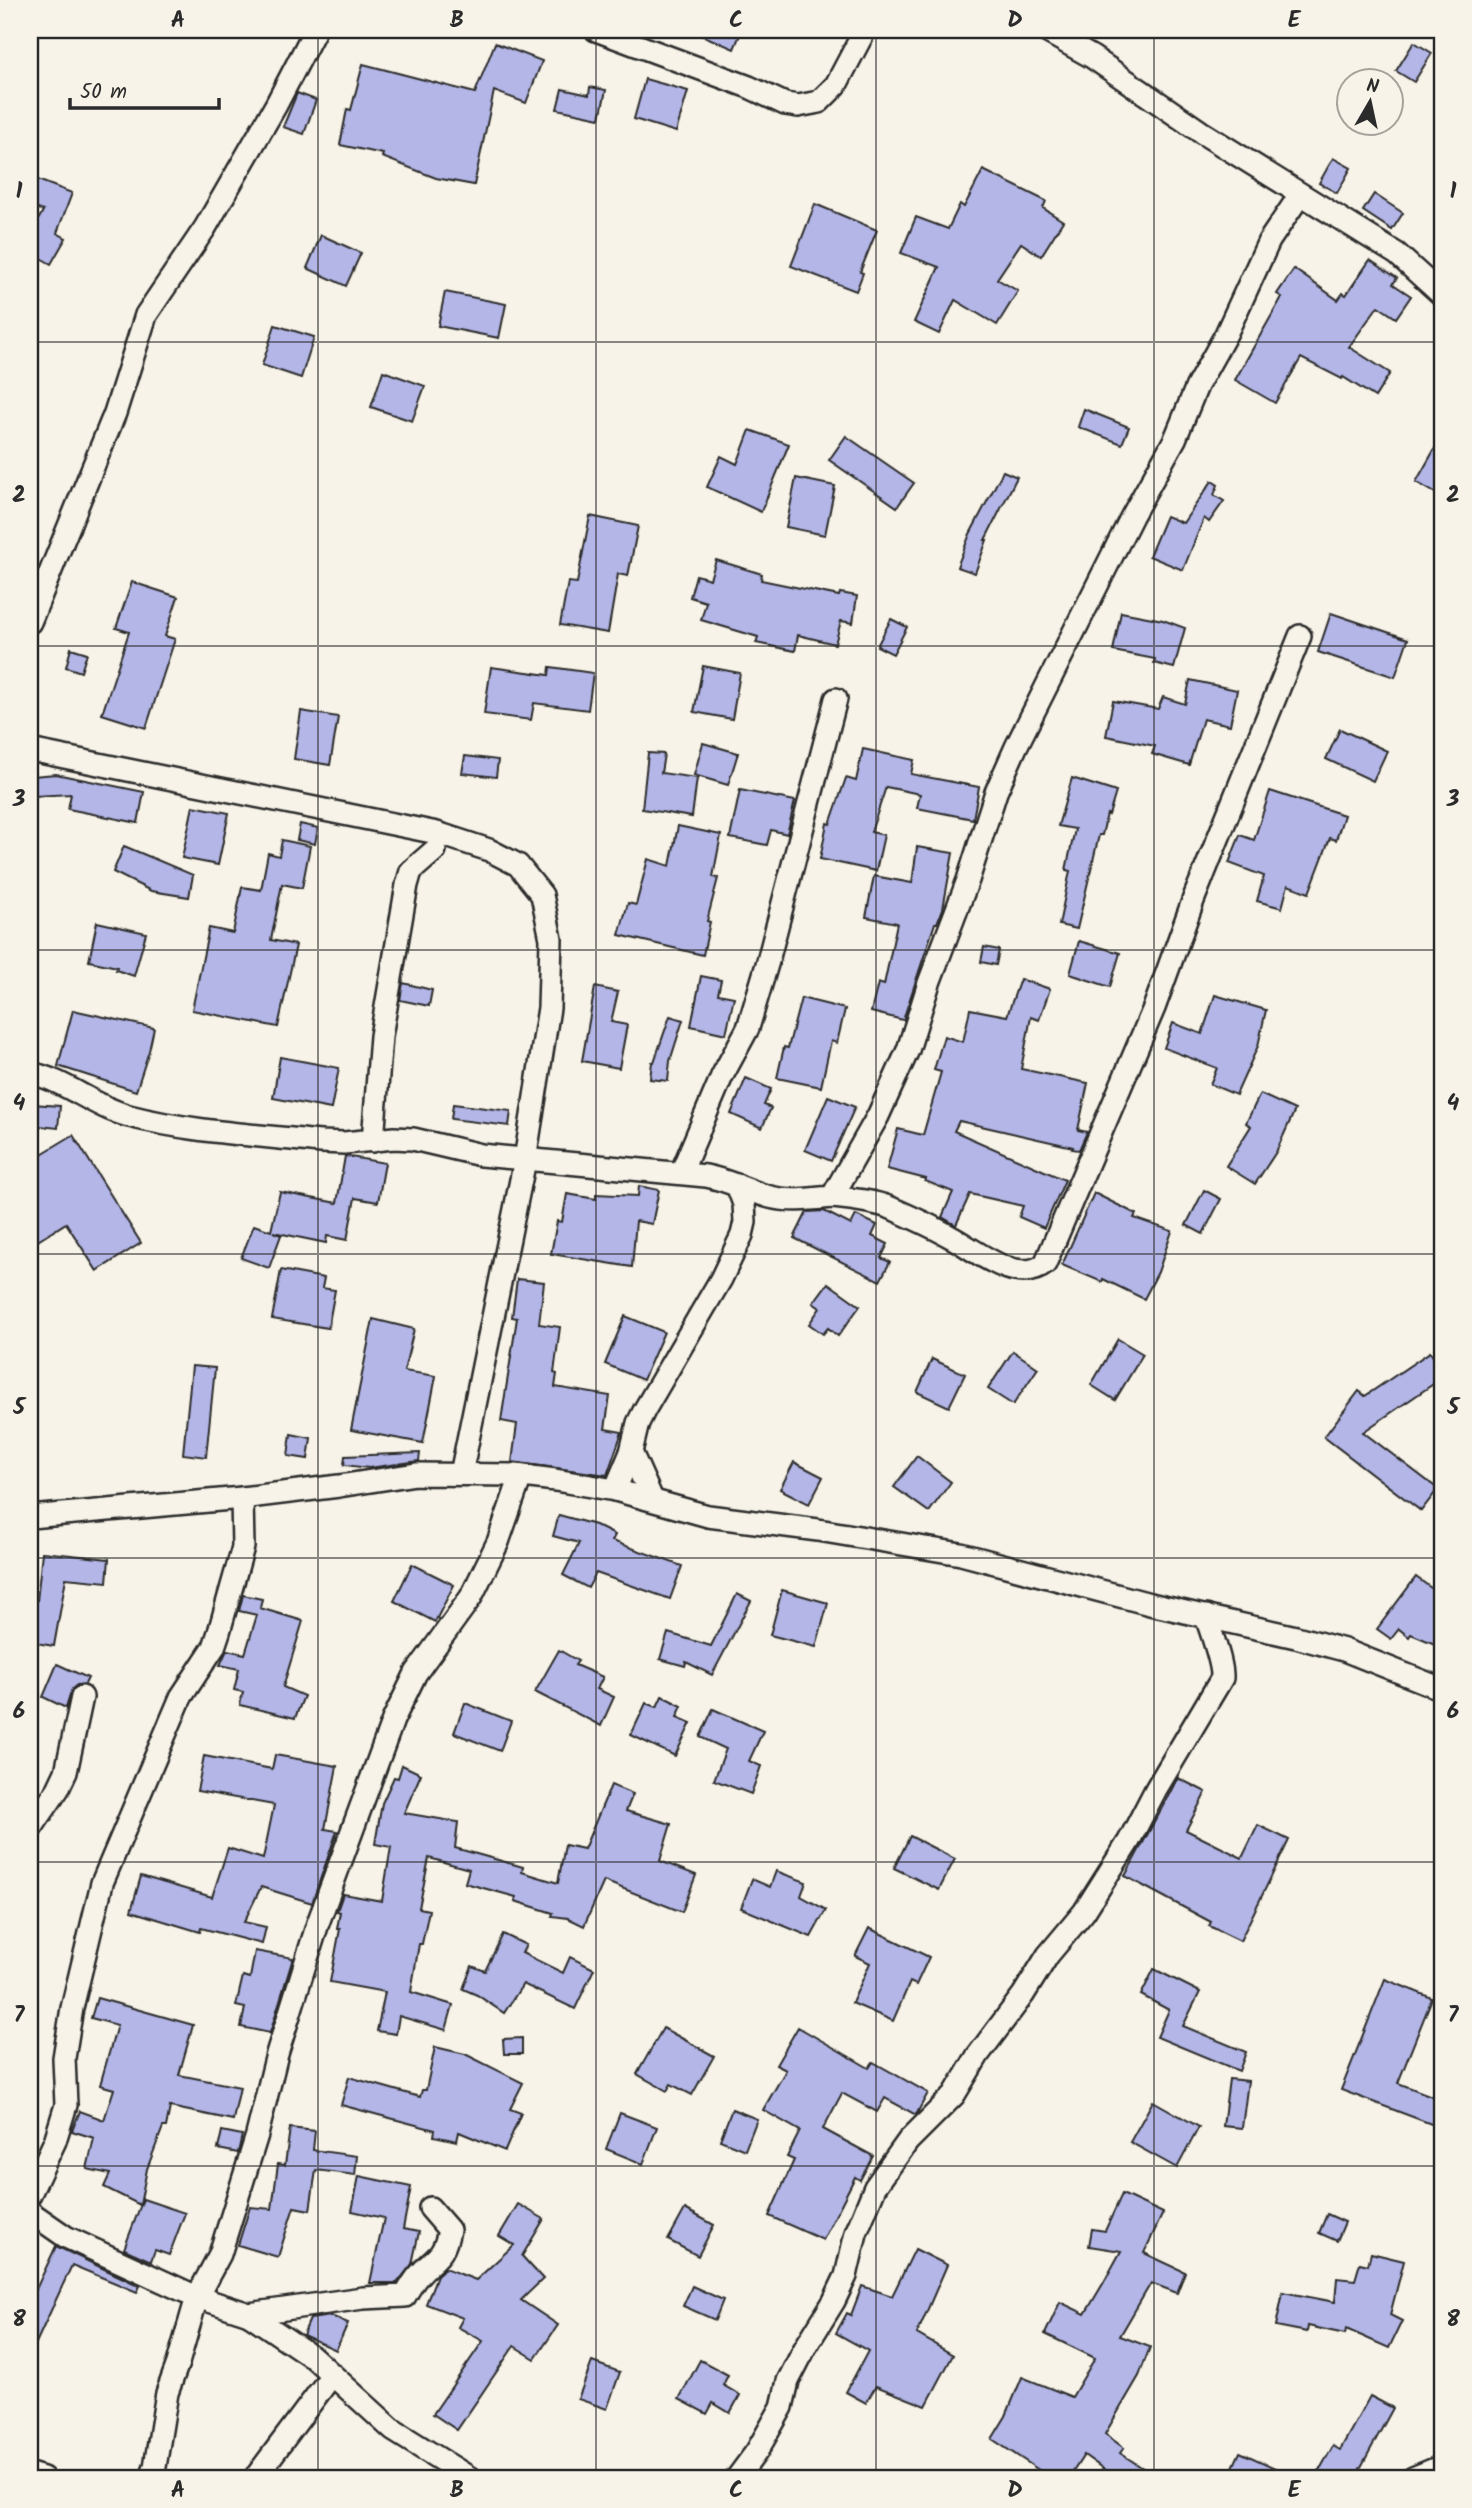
<svg xmlns="http://www.w3.org/2000/svg" width="1472" height="2508" font-family="Kalam,sans-serif">
<rect width="100%" height="100%" fill="#f7f3e8"/>
<filter id="ink" filterUnits="userSpaceOnUse"><feTurbulence type="fractalNoise" baseFrequency=".0143" numOctaves="2"/><feDisplacementMap in="SourceGraphic" scale="14" xChannelSelector="R" yChannelSelector="G"/><feConvolveMatrix kernelMatrix="1 2 1 2 8 2 1 2 1" color-interpolation-filters="sRGB"/></filter>
<g filter="url(#ink)">
<!-- building -->
<g fill="#b3b6e7" stroke="#2b2b2b" stroke-width="2">
<path d="M690,30h52l-8,19z"/>
<path d="M1414,42l18,11 -18,29 -18,-11z"/>
<path d="M495,43l47,18 -16,42 -32,-12 -20,94 -38,-7 -54,-21 1,-3 -43,-9 7,-36 4,1 12,-46 112,29z"/>
<path d="M645,79l43,12 -12,41 -42,-13z"/>
<path d="M590,87l16,3 -6,28 -43,-9 5,-20 27,6z"/>
<path d="M297,93l19,7 -12,34 -21,-7z"/>
<path d="M1333,158l18,10 -14,25 -18,-10z"/>
<path d="M983,170l63,31 -3,7 20,13 -22,35 -20,-13 -24,36 21,12 -21,34 -42,-25 -16,34 -25,-12 25,-55 -38,-14 15,-36 32,12 12,-25 4,3z"/>
<path d="M35,179l37,14 -15,40 9,5 -15,26 -21,-12v-17l13,-24 -13,-5v-13z"/>
<path d="M1374,194l29,19 -11,17 -29,-19z"/>
<path d="M815,204l62,26 -17,42 3,1 -7,18 -65,-25z"/>
<path d="M321,235l40,18 -15,33 -39,-18z"/>
<path d="M1370,260l27,18 -4,6 18,12 -15,22 -18,-12 -29,41 41,26 -15,24 -32,-20 -1,2 -41,-21 -26,45 -40,-23 47,-83 -5,-3 17,-25 44,31 5,-7 3,2z"/>
<path d="M445,292l61,12 -7,34 -61,-12z"/>
<path d="M275,325l39,12 -13,41 -39,-13z"/>
<path d="M383,371l42,15 -13,35 -41,-14z"/>
<path d="M1084,409l45,18 -7,17 -44,-17z"/>
<path d="M750,430l39,14 -28,68 -54,-25 14,-31 16,8z"/>
<path d="M846,436l68,47 -17,24 -68,-47z"/>
<path d="M1442,436v61l-26,-15z"/>
<path d="M1003,471l14,6 -32,63h2l-12,33 -18,-6 13,-33z"/>
<path d="M796,478l39,8 -10,49 -39,-8z"/>
<path d="M1212,481l6,4 -4,10 10,6 -15,21 -5,-4 -21,52 -34,-14 17,-40 17,7z"/>
<path d="M590,516l48,10 -10,50 -10,-2 -10,59 -48,-8 8,-43 9,1z"/>
<path d="M716,560l46,14 -1,6 78,16 1,-3 17,3 -4,27 -12,-2 -6,23 -37,-9 -3,16 -39,-8 2,-6 -57,-17 5,-18 -16,-5 6,-22 14,4z"/>
<path d="M132,582l46,15 -13,39 10,3 -29,89 -44,-14 27,-82 -13,-4z"/>
<path d="M1121,612l42,8 22,8 -11,40 -20,-5 1,-4 -42,-8z"/>
<path d="M1331,613l77,26 -13,38 -77,-25z"/>
<path d="M891,619l16,8 -14,27 -16,-8z"/>
<path d="M71,648l16,5 -6,19 -15,-5z"/>
<path d="M703,666l37,7 -8,46 -38,-7z"/>
<path d="M491,667l58,8 1,-8 43,6 -5,37 -54,-7 -3,17 -47,-6z"/>
<path d="M1190,680l47,10 -7,35 -27,-6 -14,46 -37,-11 3,-8 -49,-10 7,-35 45,8 5,-12 22,7z"/>
<path d="M301,711l37,6 -8,48 -36,-6z"/>
<path d="M1340,729l47,22 -14,30 -47,-22z"/>
<path d="M703,743l35,10 -10,32 -34,-10z"/>
<path d="M863,749l51,11 -3,14 68,13 -6,32 -56,-11 3,-14 -34,-7 -15,45 13,3 -8,36 -56,-12 7,-36 3,1 16,-46 10,3z"/>
<path d="M648,753l16,1 -3,19 36,5 -5,39 -50,-8z"/>
<path d="M465,756l33,4 -2,17 -34,-4z"/>
<path d="M56,774l88,18 -6,31 -70,-14 3,-15 -37,2 -1,-20z"/>
<path d="M1072,778l44,14 -7,23 -2,-1 -5,21h-3l-22,94 -18,-4 11,-54 -4,-1 9,-41 -17,-3z"/>
<path d="M740,790l55,11 -8,33 -16,-4 -4,15 -37,-7z"/>
<path d="M1270,791l74,24 -8,25 -6,-2 -21,55 -21,-8 -6,23 -25,-7 7,-25 -35,-13 11,-28 14,5z"/>
<path d="M193,806l36,7 -11,52 -36,-7z"/>
<path d="M300,824l18,4 -3,16 -18,-4z"/>
<path d="M678,826l43,9 -8,42 5,1 -11,43 3,1 -7,33 -84,-20 9,-32 8,2 12,-46 22,7z"/>
<path d="M282,840l28,6 -8,42 -20,-4 -11,56 25,5 -18,82 -86,-17 17,-82 24,5 9,-46 19,3 7,-37 11,3z"/>
<path d="M124,846l69,29 -4,22 -38,-6 -38,-19z"/>
<path d="M917,847l36,6 -10,56 -6,14h-2l-32,97 -32,-8 7,-29 6,2 13,-62 -31,-6 8,-41 38,7z"/>
<path d="M97,922l49,11 -12,43 -18,-6 1,-3 -28,-6z"/>
<path d="M1079,941l41,12 -10,34 -40,-13z"/>
<path d="M984,947l15,3 -3,15 -15,-3z"/>
<path d="M701,976l20,4 -3,14 16,3 -8,37 -35,-8z"/>
<path d="M1020,979l30,10 -11,31 -8,-3 -10,52 67,14 -10,47 9,2 -8,18 -7,-1 1,-2 -114,-26 -5,10 111,49 -21,48 -25,-11 4,-11 -53,-12 -14,31 -14,-8 11,-25 -28,-11 1,-2 -39,-10 11,-40 25,6 18,-63 -7,-2 10,-34 19,6 7,-33 37,7z"/>
<path d="M403,983l29,7 -3,16 -29,-6z"/>
<path d="M595,987l23,5 -7,30 16,3 -8,43 -37,-7z"/>
<path d="M1215,995l51,15 -8,36 -22,49 -26,-11 7,-16 -53,-20 9,-25 29,11z"/>
<path d="M801,998l44,11 -8,34 -6,-2 -10,46 -44,-9 7,-31 4,1z"/>
<path d="M73,1010l81,18 -5,23 -13,40 -78,-25z"/>
<path d="M670,1016l13,4 -13,41 -2,20 -18,-2 2,-17h2z"/>
<path d="M280,1057l59,11 -8,41 -58,-11z"/>
<path d="M746,1078l25,11 -7,16 7,3 -9,20 -31,-14z"/>
<path d="M1260,1094l35,16 -19,42 -21,32 -29,-18 25,-40 -5,-3z"/>
<path d="M828,1096l27,11 -24,54 -26,-11z"/>
<path d="M32,1104l28,2 -2,22 -28,-3z"/>
<path d="M453,1104l58,7 -2,15 -58,-7z"/>
<path d="M73,1135l68,108 -44,28 -31,-48 -36,23v-61l7,-5 -7,-12v-7z"/>
<path d="M345,1156l40,7 -7,39 -23,-4 -8,42 -20,-4 -1,7 -53,-11 8,3 -12,33 -28,-10 13,-33 17,6 9,-39 57,11z"/>
<path d="M639,1186l20,4 -7,34 -16,-3 -4,46 -81,-13 6,-33 5,1 5,-28 29,5v-5l42,2z"/>
<path d="M1204,1190l17,9 -18,35 -17,-9z"/>
<path d="M1094,1193l42,21 -2,4 38,13 -14,41 -14,27 -41,-20 -1,3 -40,-17z"/>
<path d="M824,1211l27,14 5,-10 21,10 -5,11 16,8 -7,14 9,4 -10,19 -86,-43 13,-26z"/>
<path d="M281,1270l43,8 -2,10 13,2 -7,38 -56,-9z"/>
<path d="M517,1279l27,3 -5,42 21,3 -6,46 3,1 -2,13 55,9 -5,33 17,3 -15,43 -95,-13 5,-38 -16,-3 16,-103 -5,-1z"/>
<path d="M828,1283l32,23 -22,30 -10,-8 -5,6 -14,-10 11,-16 -7,-5z"/>
<path d="M625,1316l39,16 -21,48 -38,-16z"/>
<path d="M373,1319l41,10 -10,42 32,5 -13,67 -72,-13z"/>
<path d="M1118,1339l25,15 -28,46 -24,-15z"/>
<path d="M1013,1351l25,17 -25,37 -25,-16z"/>
<path d="M1430,1352l12,18v8l-79,54 75,57 -17,22 -97,-74 35,-46 6,5z"/>
<path d="M932,1359l33,15 -16,33 -32,-15z"/>
<path d="M192,1366l23,2 -9,89 -23,-3z"/>
<path d="M291,1434l20,4 -3,21 -20,-3z"/>
<path d="M420,1453l-1,8 -50,7 -25,-3 1,-9z"/>
<path d="M917,1456l34,26 -22,30 -35,-25z"/>
<path d="M794,1462l29,15 -14,27 -29,-15z"/>
<path d="M559,1515l36,10 20,10 -3,6 70,25 -12,33 -74,-26 -8,15 -25,-13 16,-32 -26,-7z"/>
<path d="M42,1552l67,7 -2,23 -41,-4 -12,68 -24,-4v-42l7,1z"/>
<path d="M412,1564l42,21 -19,37 -41,-21z"/>
<path d="M1416,1577l26,19v51l-31,-13 -2,3 -10,-8 -8,10 -14,-10z"/>
<path d="M782,1590l46,13 -12,44 -46,-12z"/>
<path d="M737,1594l14,7 -39,74 -26,-13 -1,4 -25,-7 8,-26 43,13z"/>
<path d="M243,1595l19,4 -2,9 43,13 -20,66 21,9 -9,22 -55,-13 3,-13 -9,-2 5,-21 -19,-4 7,-15 18,4 12,-39 -18,-4z"/>
<path d="M559,1650l19,11 -3,4 28,12 -6,12 17,8 -13,29 -66,-34z"/>
<path d="M57,1664l31,14 -3,6 -8,1 -5,4 -6,19 -23,-11z"/>
<path d="M662,1696l20,10 -5,11 14,6 -16,33 -44,-21 15,-32 11,4z"/>
<path d="M465,1703l46,18 -11,30 -46,-18z"/>
<path d="M713,1709l50,22 -14,30 12,5 -10,28 -37,-14 12,-31 -26,-12z"/>
<path d="M275,1755l62,11 -12,63 12,2 -25,72 -51,-16 -17,35 22,5 -4,17 -61,-16 -1,4 -69,-21 10,-35 71,21 16,-49 35,11 11,-54 -77,-14 7,-35 68,13z"/>
<path d="M402,1765l19,9 -17,39 54,9 -3,26 68,19 -1,5 36,11 7,-38 19,4 27,-64 22,9 -7,17 45,13 -11,37 36,14 -14,37 -78,-31 -20,45 -16,-8 -16,-2 1,-3 -38,-12 1,-4 -51,-14 4,-14 -40,-11 -10,50 10,2 -7,34h-3l-8,48 42,13 -7,25 -47,-14 -3,18 -19,-3 8,-39 -55,-10 10,-53h-3l3,-17 -3,-1 6,-17 39,7 9,-54 -16,-3 7,-41 12,-26 4,1z"/>
<path d="M1178,1778l28,14 -20,38 56,28 16,-33 31,15 -49,101 -31,-15 2,-4 -86,-46z"/>
<path d="M910,1836l45,23 -16,31 -45,-22z"/>
<path d="M776,1871l30,11 -5,14 25,14 -15,27 -70,-29 11,-29 18,8z"/>
<path d="M869,1928l60,29 -13,28 -6,-3 -17,39 -41,-18 18,-40 -15,-7z"/>
<path d="M503,1934l23,11 -4,8 41,20 7,-16 24,12 -19,40 -52,-25 -19,29 -27,-18 -14,-6 9,-23 13,5z"/>
<path d="M255,1951l38,7 -23,75 -29,-6 4,-19 -9,-2 7,-30 7,2z"/>
<path d="M1154,1969l46,23 -17,34 63,26 -7,19 -82,-34 12,-27 -28,-15z"/>
<path d="M1385,1979l47,19 -34,85 44,17v28l-101,-38z"/>
<path d="M97,1998l96,27 -14,50 61,12 -7,33 -63,-13 -4,20h-3l-16,42 -7,36 -36,-18 6,-13 -23,-5 7,-31 -22,-7 8,-20 24,9 10,-31 -14,-4 17,-60 -26,-7z"/>
<path d="M798,2027l71,41 4,-6 55,31 -12,22 -31,-17 -8,14 -35,-19 -19,36 50,27 -13,24 -5,-3 -32,63 -54,-24 25,-56 -7,-3 13,-26 -37,-21 23,-40 -10,-5z"/>
<path d="M663,2028l51,28 -22,39 -21,-11 -4,7 -30,-17z"/>
<path d="M522,2038v16h-18l-1,-15z"/>
<path d="M435,2047l30,7 58,29 -13,26 11,4 -16,38 -46,-19 -2,9 -23,-5 1,-6 -94,-25 8,-28 71,20 2,-7h4z"/>
<path d="M1229,2079l19,2 -6,47 -19,-2z"/>
<path d="M1153,2101l46,26 -22,41 -47,-26z"/>
<path d="M732,2109l25,10 -12,31 -25,-10z"/>
<path d="M620,2113l37,14 -14,37 -37,-15z"/>
<path d="M290,2128l25,3 -2,19 44,6 -2,19 -39,-5 -6,40 -16,-3 -16,50 -40,-12 12,-38 22,2 6,-45 7,1z"/>
<path d="M222,2131l20,4 -4,18 -20,-4z"/>
<path d="M359,2176l52,11 -8,42 16,3 -7,32 -15,19h-27l14,-65 -32,-7z"/>
<path d="M1122,2194l41,19 -19,40 41,19 -8,21 -26,-10 -31,53 30,11 -11,29 -34,58 19,14 -4,5 38,25h-42l-32,-23 -15,23h-18l-59,-39 14,-23 16,-39 50,20 23,-39 -50,-24 15,-32 25,12 19,-32 17,-31 -32,-5 3,-17 13,2z"/>
<path d="M143,2199l42,14 -16,42 -14,-5 -4,11 -27,-12z"/>
<path d="M518,2204l26,15 -22,37 21,23 -22,21 37,25 -23,34 -21,-13 -57,84 -24,-16 50,-73 -25,-14 5,-9 -37,-14 11,-29 8,-7 31,12 38,-35 -15,-9z"/>
<path d="M685,2209l29,16 -16,31 -30,-16z"/>
<path d="M1327,2214l18,8 -8,19 -18,-8z"/>
<path d="M56,2246l84,40 -3,6 -65,-27 -42,91v-54z"/>
<path d="M915,2249l32,16 -30,69 36,21 -27,51 -50,-20 -10,17 -20,-11 22,-41 -32,-18 11,-20 4,2 11,-29 30,10z"/>
<path d="M1371,2253l33,8 -14,54 12,6 -13,27 -43,-19 -1,5 -37,-8 -1,6 -31,-6 7,-34 52,10 2,-24 18,2 5,-17 8,2z"/>
<path d="M692,2286l31,14 -8,20 -32,-14z"/>
<path d="M331,2316l17,7 -12,27 -33,-15 7,-16z"/>
<path d="M700,2360l28,15 -5,10 17,10 -10,18 -17,-10 -6,11 -28,-15z"/>
<path d="M592,2362l28,10 -13,37 -29,-10z"/>
<path d="M1370,2396l23,12 -38,70h-40l18,-32 7,4z"/>
<path d="M1240,2452l57,26h-69z"/>
</g>
<g fill="none" stroke-linecap="round" stroke-linejoin="round">
<defs>
<g id="minor">
<path d="M596,30l153,57 36,17 13,2 21,-4 17,-17 29,-55"/>
<path d="M1044,30l48,27 109,75 196,122 45,41"/>
<path d="M30,622l85,-209 31,-98 59,-87 71,-123 39,-75"/>
<path d="M30,750l407,83 52,17 29,15 24,30 9,44 -2,69 -24,152 -64,314"/>
<path d="M30,1073c35,7 64,34 99,43 62,16 128,19 192,26l23,1 50,-5 19,1 68,16 225,21c22,4 42,15 64,21 19,5 42,2 62,0l46,-81 30,-66 21,-67 39,-103 28,-88 20,-45 116,-231 43,-77 22,-53 29,-52 43,-93 31,-46"/>
<path d="M373,1141l8,-105 26,-151 4,-14 24,-21"/>
<path d="M681,1173l41,-97 26,-48 20,-67 68,-262"/>
<path d="M832,1197c19,2 41,4 59,11 20,9 41,18 60,29 25,13 65,49 94,27l109,-256 40,-110 106,-262"/>
<path d="M631,1452l21,47"/>
<path d="M615,1490l16,-38 7,-29 7,-14 76,-130 21,-44 3,-13 -1,-18 -7,-19"/>
<path d="M30,1517l212,-19 97,-12 77,-12 99,1 40,5 60,10 93,26 110,14 143,24 189,50 146,33 48,13 98,39"/>
<path d="M30,1830l28,-41 8,-17 16,-75"/>
<path d="M30,2194l25,-53 11,-36 -2,-47 8,-50 30,-125 79,-186 33,-50 5,-15 24,-85 -1,-49"/>
<path d="M30,2212l36,25 131,60 52,17 65,44 79,72 77,48"/>
<path d="M249,2314l114,-16 42,-2c4,-7 8,-14 13,-20 17,-20 25,-16 31,-46l-19,-22"/>
<path d="M30,2474l13,4"/>
<path d="M151,2478l4,-11 12,-74 11,-30 19,-66 23,-43 37,-119 20,-81 41,-131 75,-203 23,-47 55,-76 27,-55 23,-66"/>
<path d="M255,2478l77,-103"/>
<path d="M737,2478l20,-27 25,-44 6,-26 17,-33 29,-47 12,-25 10,-43 19,-46 33,-46 46,-46 24,-40 45,-60 25,-40 36,-43 45,-71 27,-52 66,-111c1,-15 -11,-45 -16,-62"/>
<path d="M1413,2478l29,-12"/>
</g>
</defs>
<!-- minor casing -->
<use href="#minor" stroke="#2b2b2b" stroke-width="26"/>
<!-- minor -->
<use href="#minor" stroke="#f7f3e8" stroke-width="21"/>
</g>
</g>
<!-- grid -->
<path fill="none" stroke="#2b2b2b" stroke-width="2" stroke-opacity="0.55" d="M318,30v2448M596,30v2448M876,30v2448M1154,30v2448M30,342h1412M30,646h1412M30,950h1412M30,1254h1412M30,1558h1412M30,1862h1412M30,2166h1412"/>
<!-- margin -->
<rect width="1472" height="2508" fill="none" stroke="#f7f3e8" stroke-width="77"/>
<!-- north arrow -->
<g transform="translate(1370 102) rotate(9)"><circle r="33" fill="#f7f3e8" stroke="#a5a39c" stroke-width="2"/>
<path d="M0-5L12 26L0 18L-12 26Z" fill="#2b2b2b"/>
<text y="-10" font-size="19" font-weight="bold" text-anchor="middle" fill="#2b2b2b">N</text>
</g>
<!-- scale -->
<path d="M70 98v10h149v-10" fill="none" stroke="#2b2b2b" stroke-width="3.5"/>
<text x="80" y="98" font-size="21" fill="#2b2b2b" stroke="#f7f3e8" stroke-width="5" paint-order="stroke">50 m</text>
<rect x="38" y="38" width="1396" height="2432" fill="none" stroke="#2b2b2b" stroke-width="2.5"/>
<g font-size="23" text-anchor="middle" font-weight="bold" fill="#2b2b2b">
<text x="178" y="27">A</text>
<text x="457" y="27">B</text>
<text x="736" y="27">C</text>
<text x="1015" y="27">D</text>
<text x="1294" y="27">E</text>
<text x="19" y="198">1</text>
<text x="1453" y="198">1</text>
<text x="19" y="502">2</text>
<text x="1453" y="502">2</text>
<text x="19" y="806">3</text>
<text x="1453" y="806">3</text>
<text x="19" y="1110">4</text>
<text x="1453" y="1110">4</text>
<text x="19" y="1414">5</text>
<text x="1453" y="1414">5</text>
<text x="19" y="1718">6</text>
<text x="1453" y="1718">6</text>
<text x="19" y="2022">7</text>
<text x="1453" y="2022">7</text>
<text x="19" y="2326">8</text>
<text x="1453" y="2326">8</text>
<text x="178" y="2497">A</text>
<text x="457" y="2497">B</text>
<text x="736" y="2497">C</text>
<text x="1015" y="2497">D</text>
<text x="1294" y="2497">E</text>
</g>
</svg>
